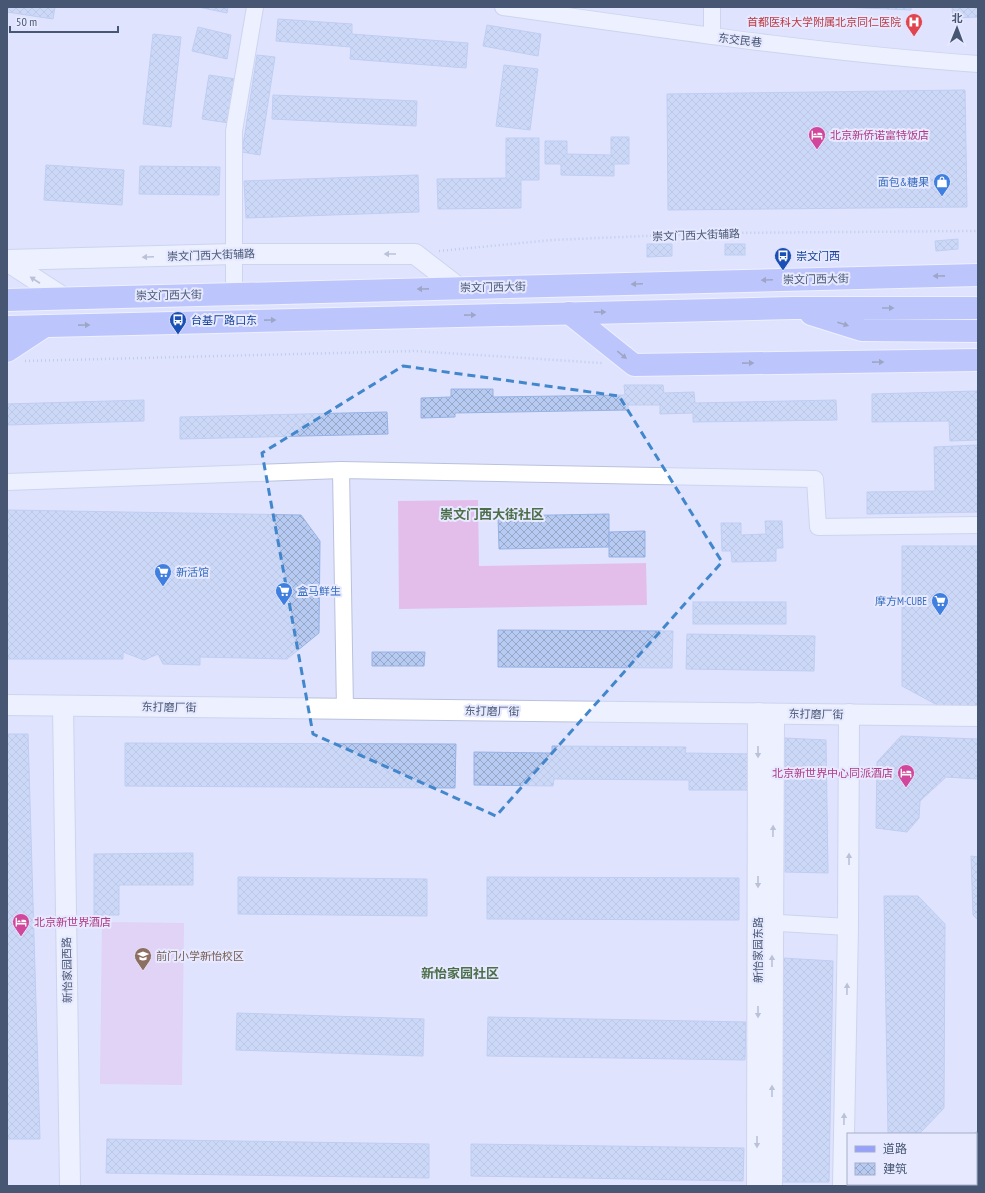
<svg xmlns="http://www.w3.org/2000/svg" width="985" height="1193" font-family="'PT Sans Narrow','Noto Sans SC',sans-serif">
<defs>
<pattern id="building-cross-hatch" width="8" height="8" patternUnits="userSpaceOnUse"><rect width="8" height="8" fill="#b7caf2"/><path d="M0 0l8 8M0 8l8-8" fill="none" stroke="#97a7c8"/></pattern>
</defs>
<rect width="100%" height="100%" fill="#dfe3fd"/>
<!-- pitch -->
<g fill="#e4beea">
<path d="M478,500l1,66 167,-3 1,42 -248,4 -1,-108z"/>
<path d="M102,922l82,1 -2,162 -82,-1z"/>
</g>
<!-- building -->
<g fill="url(#building-cross-hatch)" stroke="#97b2e5">
<path d="M7,7h48l-2,12 -46,-7z"/>
<path d="M198,7h30l-1,6z"/>
<path d="M841,7h70v3z"/>
<path d="M952,7h26v10l-25,1z"/>
<path d="M278,19l74,5v10l116,9 -2,25 -116,-9 1,-12 -75,-6z"/>
<path d="M487,25l54,9 -3,22 -55,-10z"/>
<path d="M198,27l33,8 -4,24 -35,-8z"/>
<path d="M153,34l28,3 -10,90 -28,-3z"/>
<path d="M257,55l18,2 -15,98 -18,-3z"/>
<path d="M504,65l34,4 -8,61 -34,-4z"/>
<path d="M209,75l27,4 -7,44 -27,-4z"/>
<path d="M965,90l2,117 -299,3 -1,-116z"/>
<path d="M273,95l144,6 -1,25 -144,-7z"/>
<path d="M611,137h18v27h-15v12l-53,-1v-11h-16v-23h22v13l44,1z"/>
<path d="M506,138h33v42h-18v28l-83,1 -1,-30 69,-1z"/>
<path d="M46,165l78,5 -2,35 -78,-5z"/>
<path d="M140,166l80,1 -1,28 -80,-1z"/>
<path d="M418,175l1,37 -173,6 -2,-37z"/>
<path d="M958,239v10l-22,2 -1,-10z"/>
<path d="M647,244h25v12l-25,1z"/>
<rect x="725" y="244" width="20" height="11"/>
<path d="M624,385h39l1,8 30,-1 1,11 141,-3 1,20 -144,2v-9l-33,1v-9h-32v5l-173,3v4l-34,1v-20l30,-1v-8h42v8l132,-2z"/>
<path d="M978,391v49l-28,1 -1,-20 -77,1v-28z"/>
<path d="M144,400v21l-137,4v-21z"/>
<path d="M387,412l1,22 -208,5v-22z"/>
<path d="M978,445v67l-111,2v-22l68,-1 -1,-44z"/>
<path d="M7,510l294,5 19,26 -1,92 -32,26 -87,-2v8l-37,-1 -5,-10 -14,6 -21,-8v7h-116z"/>
<path d="M609,514v33l-110,2 -1,-33z"/>
<path d="M765,521h17l1,27h-7v13l-44,1 -1,-11h-9l-1,-28h20v12l25,-1z"/>
<path d="M645,531v26h-36v-25z"/>
<path d="M902,546h76v161h-37l-39,-21z"/>
<rect x="693" y="602" width="93" height="22"/>
<path d="M498,630l175,1 -1,37 -174,-1z"/>
<path d="M687,634l128,2 -1,35 -128,-2z"/>
<path d="M372,652h53l-1,14h-52z"/>
<path d="M7,734h21l12,405h-33z"/>
<path d="M901,736l77,3v40l-32,-2 -26,24 -1,17 -12,14 -31,-4 1,-66z"/>
<path d="M785,738l41,2 2,133 -43,-1z"/>
<path d="M125,743l331,1 -1,44 -330,-2z"/>
<path d="M552,746l134,1 -1,6 69,1 -1,36h-64v-10l-135,-1 -1,7 -79,-1v-33l78,1z"/>
<path d="M193,853v32h-74v30h-25v-61z"/>
<path d="M971,856l7,1v63l-5,-5z"/>
<path d="M238,877l189,2v37l-189,-2z"/>
<path d="M487,877l252,1v42l-252,-1z"/>
<path d="M884,896h34l27,28 -1,184 -24,25h-32z"/>
<path d="M783,958l50,3 -4,221h-50z"/>
<path d="M237,1013l187,6 -1,37 -187,-6z"/>
<path d="M488,1017l258,5 -1,38 -258,-4z"/>
<path d="M978,1130v56h-29v-2h27v-50h-2z"/>
<path d="M107,1139l322,5v34l-323,-5z"/>
<path d="M471,1144l273,4 -1,33 -272,-5z"/>
</g>
<g fill="none" stroke-linecap="round" stroke-linejoin="round">
<defs>
<g id="minor">
<path d="M503,7c158,22 316,46 475,57"/>
<path d="M712,36v-29"/>
<path d="M234,294v-163l21,-124"/>
<path d="M341,470l4,239"/>
<path d="M7,482l334,-12 474,9 3,48 160,-2"/>
<path d="M762,922l86,5"/>
</g>
<g id="tertiary">
<path d="M7,260l227,-6h181l44,34"/>
<path d="M7,261l57,37"/>
<path d="M7,705l971,11"/>
<path d="M63,706l7,480"/>
<path d="M757,1186l1,-473"/>
<path d="M772,1186l2,-472"/>
<path d="M843,1186l5,-259 1,-213"/>
</g>
<g id="primary">
<path d="M7,300l971,-25"/>
<path d="M569,313l65,52 344,-5"/>
<path d="M811,314l51,16 116,1"/>
<path d="M7,327l786,-19h185"/>
<path d="M7,351l38,-25"/>
</g>
</defs>
<!-- minor casing -->
<use href="#minor" stroke="#b9c2dd" stroke-width="18"/>
<!-- tertiary casing -->
<use href="#tertiary" stroke="#b9c2dd" stroke-width="22"/>
<!-- primary casing -->
<use href="#primary" stroke="#fff" stroke-width="24"/>
<!-- path -->
<g stroke="#9aafd7" stroke-width="2.5" stroke-dasharray="1 3" stroke-linecap="butt">
<path d="M439,251l113,-11 162,-7 264,-2"/>
<path d="M25,361l390,-10 187,12"/>
</g>
<!-- minor -->
<use href="#minor" stroke="#fff" stroke-width="16"/>
<!-- tertiary -->
<use href="#tertiary" stroke="#fff" stroke-width="20"/>
<!-- primary -->
<use href="#primary" stroke="#96a0fd" stroke-width="22"/>
</g>
<!-- one-way arrows -->
<defs><path id="oneway-solid" d="M-6-.8H1V-3.2L6.5 0L1 3.2V.8H-6Z"/></defs>
<g fill="#919aab">
<use href="#oneway-solid" transform="translate(390 254) rotate(-180)"/>
<use href="#oneway-solid" transform="translate(148 257) rotate(178)"/>
<use href="#oneway-solid" transform="translate(35 280) rotate(-147)"/>
<use href="#oneway-solid" transform="translate(758 752) rotate(90)"/>
<use href="#oneway-solid" transform="translate(773 831) rotate(-89)"/>
<use href="#oneway-solid" transform="translate(849 859) rotate(-90)"/>
<use href="#oneway-solid" transform="translate(758 882) rotate(90)"/>
<use href="#oneway-solid" transform="translate(772 961) rotate(-90)"/>
<use href="#oneway-solid" transform="translate(847 989) rotate(-89)"/>
<use href="#oneway-solid" transform="translate(758 1012) rotate(90)"/>
<use href="#oneway-solid" transform="translate(772 1091) rotate(-90)"/>
<use href="#oneway-solid" transform="translate(844 1119) rotate(-89)"/>
<use href="#oneway-solid" transform="translate(757 1142) rotate(90)"/>
</g>
<g fill="#4f5e81">
<use href="#oneway-solid" transform="translate(939 276) rotate(179)"/>
<use href="#oneway-solid" transform="translate(767 280) rotate(178)"/>
<use href="#oneway-solid" transform="translate(637 284) rotate(178)"/>
<use href="#oneway-solid" transform="translate(423 289) rotate(179)"/>
<use href="#oneway-solid" transform="translate(888 308)"/>
<use href="#oneway-solid" transform="translate(600 312) rotate(-1)"/>
<use href="#oneway-solid" transform="translate(470 315) rotate(-1)"/>
<use href="#oneway-solid" transform="translate(270 320) rotate(-1)"/>
<use href="#oneway-solid" transform="translate(843 324) rotate(18)"/>
<use href="#oneway-solid" transform="translate(84 325) rotate(-1)"/>
<use href="#oneway-solid" transform="translate(622 355) rotate(39)"/>
<use href="#oneway-solid" transform="translate(878 362) rotate(-1)"/>
<use href="#oneway-solid" transform="translate(748 363) rotate(-1)"/>
</g>
<!-- marked area -->
<path d="M0 0H985V1193H0ZM403,366l216,30 103,166 -226,254 -183,-82 -51,-281z" fill="#dfe3fd" fill-opacity=".55" fill-rule="evenodd"/>
<path fill="none" stroke="#4286cc" stroke-width="3" stroke-dasharray="8 5" stroke-linejoin="round" d="M403,366l216,30 103,166 -226,254 -183,-82 -51,-281z"/>
<!-- icons -->
<defs>
<symbol id="hospital-pin" viewBox="-11 -11 22 30"><path d="M0 17L-7.5 6A9.5 9.5 0 1 1 7.5 6Z" fill="#e0444e" stroke="#e6e9ff"/><path d="M-5-5h3v3.5h4V-5h3V5h-3V1.5h-4V5h-3Z" fill="#fff"/></symbol>
<symbol id="hotel-pin" viewBox="-11 -11 22 30"><path d="M0 17L-7.5 6A9.5 9.5 0 1 1 7.5 6Z" fill="#d1479c" stroke="#e6e9ff"/><path d="M-6-4.5h1.5V1H6V5H4.5V3h-9V5H-6ZM-4 0a1.8 1.8 0 1 1 3.6 0ZM.5 0V-2.5h3Q6-2.5 6 0Z" fill="#fff"/></symbol>
<symbol id="shop-pin" viewBox="-11 -11 22 30"><path d="M0 17L-7.5 6A9.5 9.5 0 1 1 7.5 6Z" fill="#3f7fe0" stroke="#e6e9ff"/><path d="M-5-2.5h2.3a2.7 3.5 0 0 1 5.4 0H5L5.5 6h-11ZM-1.5-2.5h3a1.5 2.3 0 0 0-3 0Z" fill="#fff"/></symbol>
<symbol id="bus-pin" viewBox="-11 -11 22 30"><path d="M0 17L-7.5 6A9.5 9.5 0 1 1 7.5 6Z" fill="#1a4fb4" stroke="#e6e9ff"/><path d="M-5-6H5V4H4V6H2V4H-2V6H-4V4H-5ZM-3.5-4V0h7V-4ZM-3.5 1.2v1.5H-2V1.2ZM2 1.2v1.5H3.5V1.2Z" fill="#fff"/></symbol>
<symbol id="supermarket-pin" viewBox="-11 -11 22 30"><path d="M0 17L-7.5 6A9.5 9.5 0 1 1 7.5 6Z" fill="#3f7fe0" stroke="#e6e9ff"/><path d="M-6-5.5h2.5l.6 2H6L4.5 2H-2.5L-4.4-4H-6ZM-1.5 3.2a1.3 1.3 0 1 0 .1 0ZM3 3.2a1.3 1.3 0 1 0 .1 0Z" fill="#fff"/></symbol>
<symbol id="school-pin" viewBox="-11 -11 22 30"><path d="M0 17L-7.5 6A9.5 9.5 0 1 1 7.5 6Z" fill="#8d6e63" stroke="#e6e9ff"/><path d="M0-5L7-2L0 1L-7-2ZM-4 1L0 2.5L4 1V4Q0 6-4 4Z" fill="#fff"/></symbol>
</defs>
<g fill-rule="evenodd">
<use href="#hospital-pin" x="904" y="12" width="20" height="27"/>
<use href="#hotel-pin" x="807" y="125" width="20" height="27"/>
<use href="#shop-pin" x="932" y="172" width="20" height="27"/>
<use href="#bus-pin" x="773" y="246" width="20" height="27"/>
<use href="#bus-pin" x="168" y="310" width="20" height="27"/>
<use href="#supermarket-pin" x="153" y="562" width="20" height="27"/>
<use href="#supermarket-pin" x="274" y="581" width="20" height="27"/>
<use href="#supermarket-pin" x="930" y="591" width="20" height="27"/>
<use href="#hotel-pin" x="896" y="763" width="20" height="27"/>
<use href="#hotel-pin" x="11" y="912" width="20" height="27"/>
<use href="#school-pin" x="133" y="946" width="20" height="27"/>
</g>
<g text-anchor="middle" stroke-width="4" stroke-linejoin="round" paint-order="stroke">
<!-- health labels -->
<g font-size="11" fill="#be3a42" stroke="#e6e9ff" text-anchor="end">
<text x="901" y="26">首都医科大学附属北京同仁医院</text>
</g>
<!-- street labels -->
<g font-size="11" fill="#475773" stroke="#e6e9ff">
<text transform="translate(740 40) rotate(7)" y="4">东交民巷</text>
<text transform="translate(696 235) rotate(-2)" y="4">崇文门西大街辅路</text>
<text transform="translate(211 255) rotate(-2)" y="4">崇文门西大街辅路</text>
<text transform="translate(816 279) rotate(-1)" y="4">崇文门西大街</text>
<text transform="translate(493 287) rotate(-1)" y="4">崇文门西大街</text>
<text transform="translate(169 295) rotate(-1)" y="4">崇文门西大街</text>
<text transform="translate(169 707) rotate(1)" y="4">东打磨厂街</text>
<text transform="translate(492 711) rotate(1)" y="4">东打磨厂街</text>
<text transform="translate(816 714) rotate(1)" y="4">东打磨厂街</text>
<text transform="translate(758 950) rotate(-90)" y="4">新怡家园东路</text>
<text transform="translate(67 970) rotate(-91)" y="4">新怡家园西路</text>
</g>
<!-- hotel labels -->
<g font-size="11" fill="#b23c85" stroke="#e6e9ff" text-anchor="start">
<text x="830" y="139">北京新侨诺富特饭店</text>
<text x="893" y="777" text-anchor="end">北京新世界中心同派酒店</text>
<text x="34" y="926">北京新世界酒店</text>
</g>
<!-- shop labels -->
<g font-size="11" fill="#366cbe" stroke="#e6e9ff" text-anchor="end">
<text x="929" y="186">面包&amp;糖果</text>
<text x="176" y="576" text-anchor="start">新活馆</text>
<text x="297" y="595" text-anchor="start">盒马鲜生</text>
<text x="927" y="605">摩方M·CUBE</text>
</g>
<!-- transit labels -->
<g font-size="11" fill="#164399" stroke="#e6e9ff" text-anchor="start">
<text x="796" y="260">崇文门西</text>
<text x="191" y="324">台基厂路口东</text>
</g>
<!-- education labels -->
<g font-size="11" fill="#785e54" stroke="#e6e9ff" text-anchor="start">
<text x="156" y="960">前门小学新怡校区</text>
</g>
<!-- quarter labels -->
<g font-size="13" font-weight="bold" fill="#4c6f4a" stroke="#e6e9ff">
<text x="492" y="519">崇文门西大街社区</text>
<text x="460" y="978">新怡家园社区</text>
</g>
</g>
<!-- border -->
<rect width="985" height="1193" fill="none" stroke="#475773" stroke-width="16"/>
<!-- legend -->
<rect x="847" y="1133" width="130" height="52" fill="#e6e9ff" stroke="#a6afc7"/>
<rect x="855" y="1146" width="20" height="6" fill="#96a0fd" stroke="#a6afc7"/>
<text x="883" y="1153" font-size="12" fill="#475773">道路</text>
<rect x="855" y="1163" width="20" height="12" fill="url(#building-cross-hatch)" stroke="#a6afc7"/>
<text x="883" y="1173" font-size="12" fill="#475773">建筑</text>
<!-- north arrow -->
<g transform="translate(957 28) rotate(1)" stroke="#e6e9ff" stroke-width="3" paint-order="stroke">
<path d="M0-3L7 15L0 10L-7 15Z" fill="#475773"/>
<text y="-6" font-size="11" font-weight="bold" text-anchor="middle" fill="#475773">北</text>
</g>
<!-- scale -->
<path d="M10 26v6h108v-6" fill="none" stroke="#475773" stroke-width="2"/>
<text x="16" y="26" font-size="12" fill="#475773" stroke="#e6e9ff" stroke-width="3" paint-order="stroke">50 m</text>
</svg>
